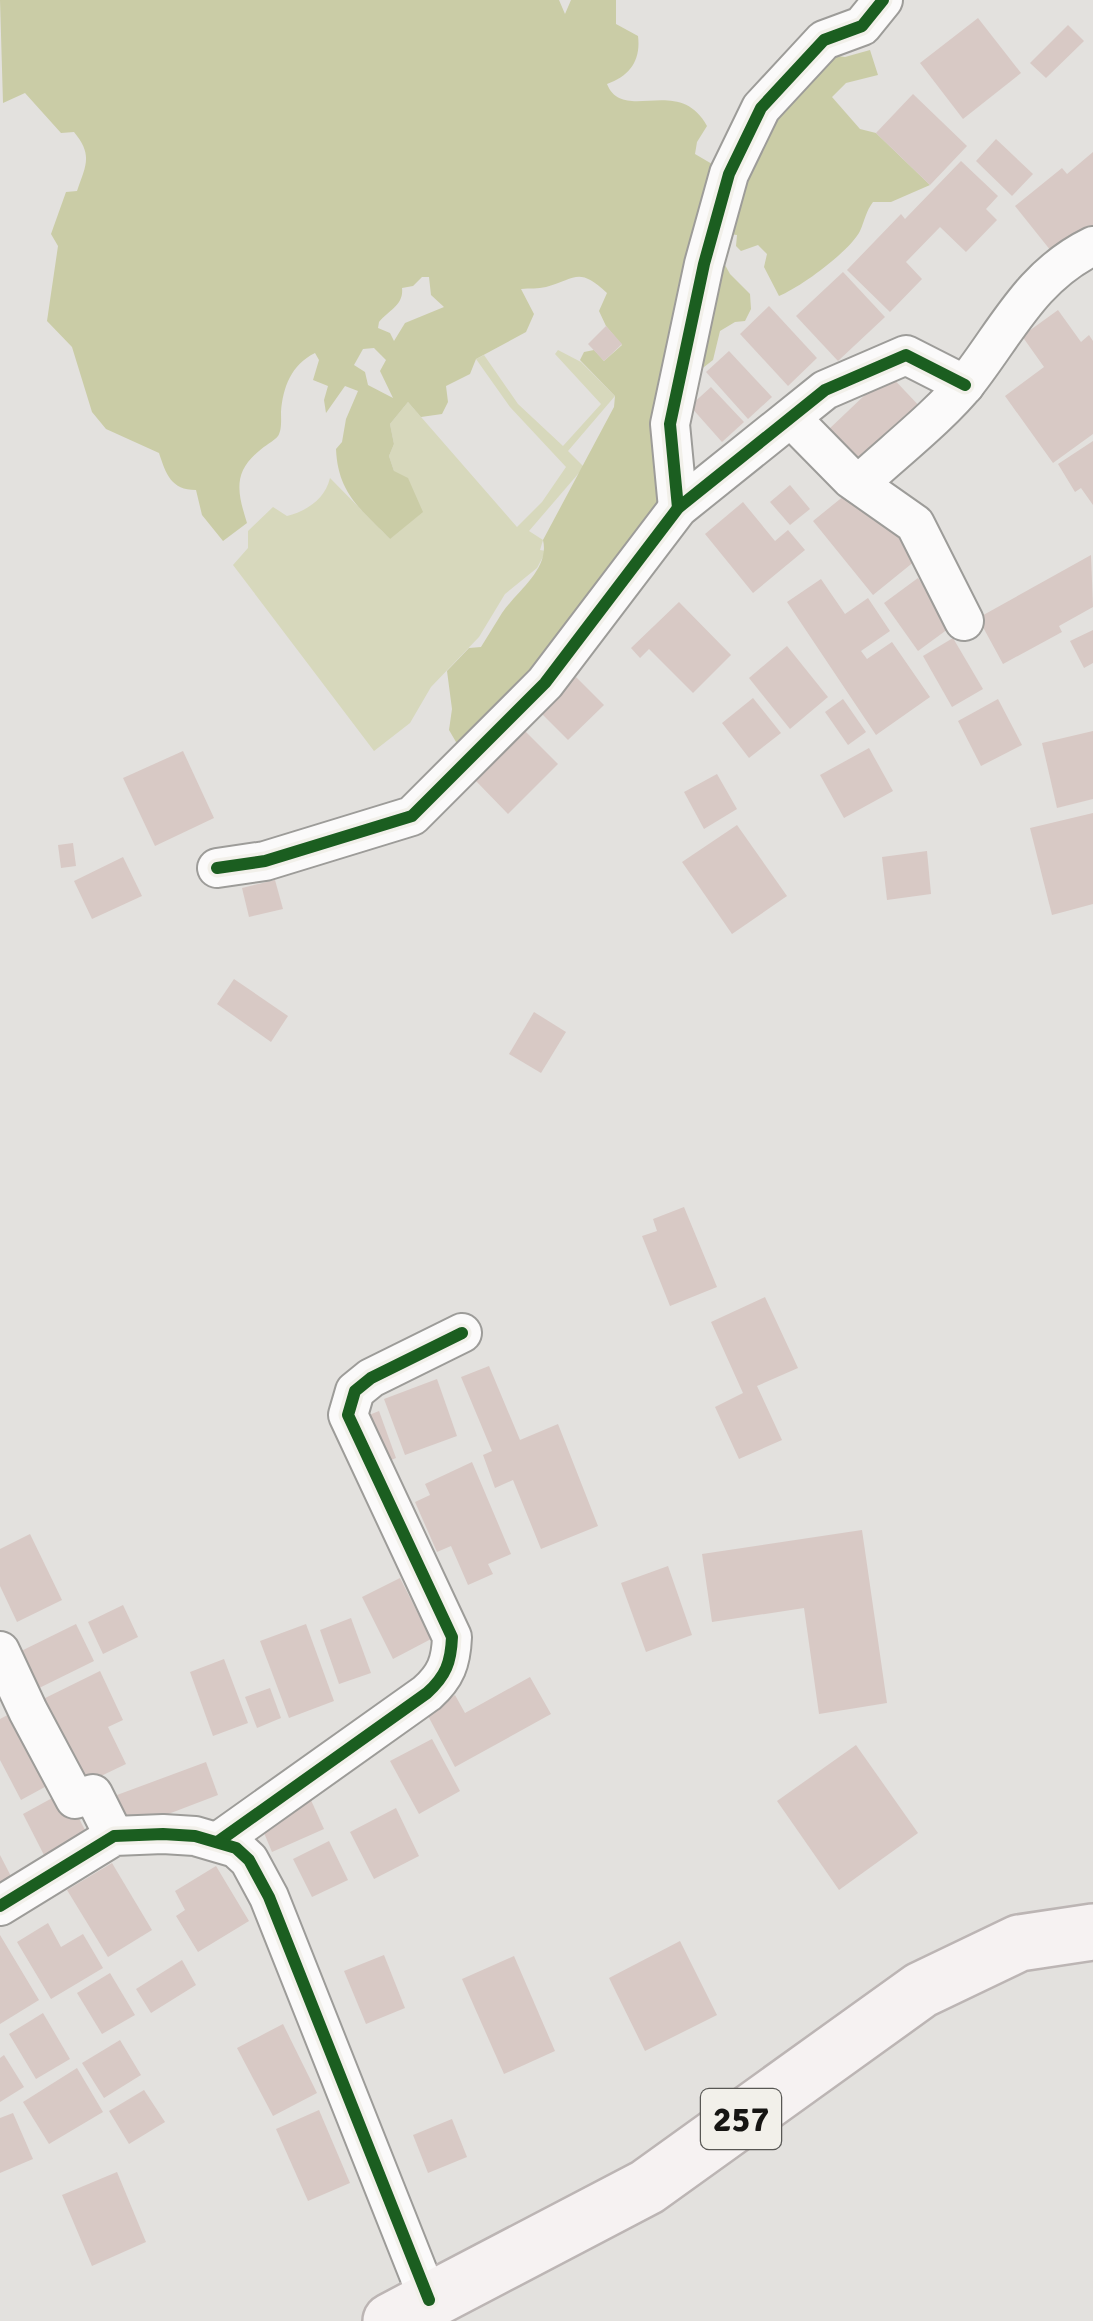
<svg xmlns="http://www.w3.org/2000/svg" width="1093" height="2321" font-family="Signika,sans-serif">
<rect width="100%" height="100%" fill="#e3e1de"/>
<!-- green -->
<path fill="#d7d8bc" d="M558,350l23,12 34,34 -47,55 16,16 -55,64 14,9 -3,10 6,1 -9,17 -32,26 -26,43 -48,50 -21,36 -36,28 -141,-186 15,-17v-17l25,-24 14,9c20,-5 38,-17 43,-38l60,61 4,-68 -5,-15 5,-12 -4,-20 18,-22 109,125 25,-25 24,-35 -56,-60 -34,-48 8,-4 34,49 45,42 38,-42 -46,-50z"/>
<!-- forest -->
<path fill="#cacca6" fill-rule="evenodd" d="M0,0h559l6,14 6,-14h45v24l22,12c3,24 -8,40 -31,48 16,40 72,-10 100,42l-10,16 -2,12 34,20 101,-119 15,2 25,-7 8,25 -32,8 -14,14 28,32 16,4 54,52 -39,17h-18c-7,9 -8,18 -13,29 -10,20 -59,56 -81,65l-15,-29 3,-13 -9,-9 -17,6 -5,-5 1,-11 -8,-1 -9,22 10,18 20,20 1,15 -6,12 -10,1 -15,9 -7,29 -18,14 -17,134 -215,246 -14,-24 3,-21 -5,-38 22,-23 12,-1c7,-11 14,-23 21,-34 15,-22 48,-44 41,-73l71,-133 1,-11 -35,-36 4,-8 10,-2 10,11 18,-16 -16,-19 -7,-15 8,-18c-29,-27 -31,-14 -61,-6 -8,2 -16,1 -25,2l13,25 -8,18 -50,27 -6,15 -24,12 2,16 -6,12 -21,3 -13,-15 -18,22 4,20 -5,12 5,15 14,7 15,34 -33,27c-29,-30 -52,-45 -54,-90l6,-7 4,-23 12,-28 -13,-5 -19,27 -2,-13 4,-14 -15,-6 6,-20 -4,-7c-24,12 -32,34 -34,59 0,7 1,18 -3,24 -4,5 -14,10 -19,15 -27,22 -21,43 -12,72l-24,18 -21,-26 -6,-25c-25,0 -30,-16 -37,-37l-53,-24 -14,-17 -20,-65 -25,-26 11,-75 -7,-12 15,-42 11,-1c9,-26 16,-36 -3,-59l-13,1 -36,-40 -22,10zM422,277h7l2,18 13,12 -39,16 -11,18 -4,-8 -12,-5 1,-6c10,-12 25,-17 23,-34l11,-2zM374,348l12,12 -6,11 13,27 -25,-13 -3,-13 -11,-7 9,-16z"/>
<!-- building -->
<g fill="#d8c9c5">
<path d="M978,18l43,55 -58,46 -43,-56z"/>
<path d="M1068,25l16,16 -38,37 -16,-15z"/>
<path d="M913,94l54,52 -37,39 -54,-52z"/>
<path d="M996,139l37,35 -21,22 -36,-35z"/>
<path d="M1093,152v81l-34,28 -44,-55 47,-38 5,6z"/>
<path d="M961,161l37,35 -12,13 11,11 -31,32 -26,-25 -34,35 16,17 -32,33 -43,-42 54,-56 4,5z"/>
<path d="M843,272l42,45 -47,44 -42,-45z"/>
<path d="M769,306l48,52 -29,28 -48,-52z"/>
<path d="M1058,310l23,32 8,-7 4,6v93l-40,29 -48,-67 39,-29 -22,-31z"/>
<path d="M606,326l16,18 -18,17 -16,-17z"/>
<path d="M729,351l43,46 -24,22 -42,-47z"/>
<path d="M888,373l35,37 -61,58 -35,-37z"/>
<path d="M711,387l33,35 -22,20 -32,-36z"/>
<path d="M1093,441v64l-12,-17 -6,4 -17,-28z"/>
<path d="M790,485l20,24 -20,16 -20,-23z"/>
<path d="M850,491l24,30 15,-13 37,44 -53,43 -60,-74z"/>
<path d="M743,502l32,39 13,-11 17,20 -52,43 -48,-59z"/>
<path d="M1091,555l2,52 -34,19 3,6 -59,32 -25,-46z"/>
<path d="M918,578l34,48 -34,25 -34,-48z"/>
<path d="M821,579l24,35 23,-16 22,33 -29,20 6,8 25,-17 38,55 -54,38 -89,-133z"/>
<path d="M679,602l52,53 -38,38 -44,-44 -9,9 -9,-10z"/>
<path d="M1093,630v33l-9,5 -14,-27z"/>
<path d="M953,638l30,51 -31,18 -29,-51z"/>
<path d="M787,646l41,51 -38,32 -41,-51z"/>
<path d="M576,677l28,28 -36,35 -28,-28z"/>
<path d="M753,698l28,35 -32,25 -27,-35z"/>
<path d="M843,699l23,33 -18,13 -23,-33z"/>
<path d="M998,699l24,46 -41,21 -23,-45z"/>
<path d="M524,730l34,34 -50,50 -33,-34z"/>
<path d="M1093,731v68l-36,9 -15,-65z"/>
<path d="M869,748l24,43 -49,27 -24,-43z"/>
<path d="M183,751l31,67 -59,28 -32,-68z"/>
<path d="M717,774l20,35 -33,20 -20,-37z"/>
<path d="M1093,813v91l-41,11 -22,-87z"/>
<path d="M737,825l50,71 -55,38 -50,-72z"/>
<path d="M73,843l3,23 -15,2 -3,-23z"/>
<path d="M927,851l4,43 -44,6 -5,-43z"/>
<path d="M123,857l19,39 -50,23 -18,-38z"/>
<path d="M275,880l8,29 -34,8 -7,-29z"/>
<path d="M234,979l54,37 -17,26 -54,-38z"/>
<path d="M534,1012l32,20 -25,41 -32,-19z"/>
<path d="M684,1207l33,80 -47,19 -28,-70 15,-5 -4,-12z"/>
<path d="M765,1297l33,71 -41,18 25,54 -43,19 -24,-52 28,-14 -32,-71z"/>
<path d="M489,1366l31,74 38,-16 40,102 -57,23 -28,-69 -18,8 -12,-33 9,-4 -31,-74z"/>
<path d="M437,1379l20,57 -52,19 -21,-56z"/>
<path d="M379,1411l17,47 -20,8 -17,-47z"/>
<path d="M472,1462l39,92 -23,10 5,10 -25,11 -17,-39 -14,6 -22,-50 15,-7 -5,-11z"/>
<path d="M862,1530l25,173 -68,11 -15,-106 -92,14 -10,-68z"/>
<path d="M30,1534l32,66 -45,22 -17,-36v-37z"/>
<path d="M668,1566l24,69 -46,17 -25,-69z"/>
<path d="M400,1578l31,61 -38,20 -31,-62z"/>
<path d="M123,1605l15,32 -35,17 -15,-32z"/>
<path d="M351,1618l20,55 -32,11 -19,-54z"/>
<path d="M76,1624l18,37 -65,32 -18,-37z"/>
<path d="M306,1624l28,77 -45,17 -29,-77z"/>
<path d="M224,1659l24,64 -35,13 -23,-64z"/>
<path d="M100,1671l23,49 -15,7 18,37 -50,24 -41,-85z"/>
<path d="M530,1677l21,37 -96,53 -29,-55 29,-17 10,18z"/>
<path d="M270,1688l11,30 -24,10 -12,-31z"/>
<path d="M17,1710l37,72 -33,18 -21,-40v-41z"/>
<path d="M432,1739l28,52 -41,23 -29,-53z"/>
<path d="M856,1745l62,88 -79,57 -62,-89z"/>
<path d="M206,1762l12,33 -89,34 -12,-34z"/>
<path d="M65,1791l22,43 -43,21 -21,-41z"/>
<path d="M310,1798l14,31 -52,23 -13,-31z"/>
<path d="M396,1808l23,48 -45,23 -24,-47z"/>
<path d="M329,1841l19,39 -36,17 -19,-38z"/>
<path d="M0,1855l15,29 -15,8z"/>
<path d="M112,1863l40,67 -44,27 -41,-67z"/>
<path d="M216,1866l33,55 -51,31 -22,-36 9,-6 -10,-19z"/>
<path d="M48,1923l13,24 22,-13 20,34 -52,31 -34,-57z"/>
<path d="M0,1935l39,65 -39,24z"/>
<path d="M680,1941l37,74 -72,36 -36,-73z"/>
<path d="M384,1955l21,53 -39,16 -22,-53z"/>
<path d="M514,1956l41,95 -51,23 -42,-95z"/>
<path d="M182,1960l14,25 -45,28 -15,-24z"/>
<path d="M110,1973l25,42 -33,19 -25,-41z"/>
<path d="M43,2013l27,46 -34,20 -27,-45z"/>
<path d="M283,2024l34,69 -44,23 -36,-68z"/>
<path d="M120,2040l21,35 -37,23 -22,-35z"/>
<path d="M4,2055l20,32 -24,15v-44z"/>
<path d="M77,2068l26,44 -54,32 -26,-42z"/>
<path d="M144,2090l21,32 -36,22 -20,-33z"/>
<path d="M319,2110l31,73 -42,18 -32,-72z"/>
<path d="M13,2113l20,46 -33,14v-55z"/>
<path d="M452,2119l15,38 -39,16 -15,-38z"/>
<path d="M117,2172l29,70 -54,24 -30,-71z"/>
</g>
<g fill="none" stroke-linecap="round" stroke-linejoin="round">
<defs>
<g id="minor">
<path d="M791,418l60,61 64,45 49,97"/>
<path d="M859,484c32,-30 82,-69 108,-102 40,-51 64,-106 126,-136"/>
<path d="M678,508l-8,-84 34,-160 25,-90 32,-66 63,-68 38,-14 21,-26"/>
<path d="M217,868l48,-7 147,-45 133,-133 133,-175 147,-118 81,-35 59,30"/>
<path d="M0,1651l28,60 47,88 18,-5 21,42"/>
<path d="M219,1841l208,-148c19,-17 24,-31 25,-56l-104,-222 7,-24 16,-13 91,-45"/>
<path d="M0,1906l114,-70 49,-2 32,2 41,12 13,12 20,37 160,403"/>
</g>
<path id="primary" d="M391,2321l256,-134 274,-197 98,-47 74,-11"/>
</defs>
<!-- minor casing -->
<use href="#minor" stroke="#9d9c99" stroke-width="42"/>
<!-- primary casing -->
<use href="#primary" stroke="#bcb5b4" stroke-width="60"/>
<!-- minor -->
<use href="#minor" stroke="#fbfafa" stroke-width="38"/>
<!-- primary -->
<use href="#primary" stroke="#f6f2f2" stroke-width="55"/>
<defs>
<g id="cycleway">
<path d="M678,508l-8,-84 34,-160 25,-90 32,-66 63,-68 38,-14 21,-26"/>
<path d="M217,868l48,-7 147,-45 133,-133 133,-175 147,-118 81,-35 59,30"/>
<path d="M219,1841l208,-148c19,-17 24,-31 25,-56l-104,-222 7,-24 16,-13 91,-45"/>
<path d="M0,1906l114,-70 49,-2 32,2 41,12 13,12 20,37 160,403"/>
</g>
</defs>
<!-- cycleway casing -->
<use href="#cycleway" stroke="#f2f0ea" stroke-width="19"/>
<!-- cycleway -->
<use href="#cycleway" stroke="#1b5e20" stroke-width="12"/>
</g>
<g text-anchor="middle" stroke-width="9" stroke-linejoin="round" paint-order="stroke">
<!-- shield labels -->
<rect fill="#f2f0ea" stroke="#585754" stroke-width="2.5" x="701" y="2089" width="80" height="60" rx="8"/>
<g font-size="35" font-weight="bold" fill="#161513">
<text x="741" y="2131">257</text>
</g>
</g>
</svg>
